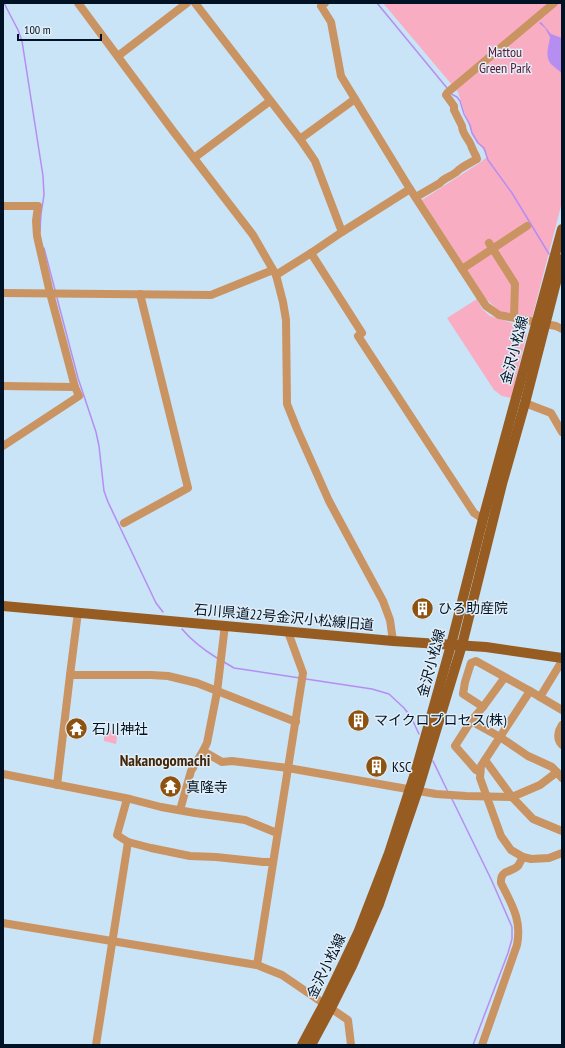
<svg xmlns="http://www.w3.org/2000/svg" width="565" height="1048" font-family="'PT Sans Narrow','Noto Sans JP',sans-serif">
<rect width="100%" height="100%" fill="#c9e3f7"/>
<!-- green -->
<g fill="#f9adc2">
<path d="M383,3h179v199l-30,116 -33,-7 -13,-12 -64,-99 59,-38 7,-6 -15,-20 -7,-19 -8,-25z"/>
<path d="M477,299l5,10 8,7 32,10 5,7 -16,65 -9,-2 -8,-6 -47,-72z"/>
<path d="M106,730h12l-2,14 -12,-3v-7z"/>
</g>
<!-- water -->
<path fill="#b68df1" d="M541,22l10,12 11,4v36c-3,-4 -7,-6 -10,-9 -8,-8 -3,-19 -2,-28l-5,-9 -6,-5z"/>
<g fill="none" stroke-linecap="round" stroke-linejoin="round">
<!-- stream -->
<g stroke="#b68df1" stroke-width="1.5">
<path d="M4,3l14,27 4,11 21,135 1,19 -3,19 -1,17"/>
<path d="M377,3l70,85"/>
<path d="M451,93l2,2 4,2 3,4 4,13 6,11 2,8 6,10 6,5 4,12 24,33 37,61"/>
<path d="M44,248l11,42"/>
<path d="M57,298l21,80 18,54 3,14 5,45 4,11 48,101 7,9"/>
<path d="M182,629c10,12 22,21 35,29"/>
<path d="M224,662l10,6 66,10"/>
<path d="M306,679l66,10 17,5 15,14 7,9 8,17"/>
<path d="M433,761l15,31"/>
<path d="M451,797l40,82 21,48v12l-4,14 -35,92"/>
</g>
<!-- minor -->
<g stroke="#ca9362" stroke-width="8">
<path d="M78,3l95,128 80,104 23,40 7,27 3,18 1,84 10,25 32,72 54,100 7,19 3,21"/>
<path d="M195,3l105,136 15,22 27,71"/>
<path d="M325,3l-4,3 10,16 10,54 69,113"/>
<path d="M118,56l69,-53"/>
<path d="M300,139l55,-40"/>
<path d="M194,158l76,-57"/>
<path d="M416,197l24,-14c4,-5 10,-6 15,-10 2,-1 3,-3 5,-4 5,-4 12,-7 17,-10 -1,-4 -3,-6 -4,-9 -2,-4 -1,-3 -3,-7 -3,-6 -8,-10 -8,-17l-8,-16v-4l-8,-11 2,-3 106,-89"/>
<path d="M3,206h35l-2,15 1,15 13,57 25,94 -72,-1"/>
<path d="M489,243l26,41 -1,33"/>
<path d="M311,253l51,80 -4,3 116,177 9,6"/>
<path d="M462,269l65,-43"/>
<path d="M276,275l35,-22 31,-21 68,-43 76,117 13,9 57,11 6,3"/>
<path d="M3,293l208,2 62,-25"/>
<path d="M525,403l26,10 11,19"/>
<path d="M3,446l76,-50 -4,-9"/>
<path d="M124,523l64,-35 -48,-194"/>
<path d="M78,612l-8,63h81l17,1 29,7 99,39"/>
<path d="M505,677l-22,30 -20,-13 2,-12 6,-19 5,-2 54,30"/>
<path d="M540,697l22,-36"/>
<path d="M562,710l-32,-19 -49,75 -1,12 21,58 10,14 12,7 8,2 18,-1 13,-5"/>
<path d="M471,721l29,16 28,19 24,11 10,11"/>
<path d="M562,725c-4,6 -6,14 0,20"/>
<path d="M203,751l19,11 10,-1 56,7 148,26 30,2 46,1 28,-12 17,-13"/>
<path d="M485,760l27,37 21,22 29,12"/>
<path d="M480,772l-4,-2 -21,-24 16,-25 12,-14"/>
<path d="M3,774l127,25 31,8 34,6 50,7 32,13"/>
<path d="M57,785l13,-110"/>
<path d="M127,799l-10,36 11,7 23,6 39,8 26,1 47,5h10"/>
<path d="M180,810l11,-39 12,-20 4,-8 10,-51 8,-67"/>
<path d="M3,923l254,42 25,10 66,45 3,25"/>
<path d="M257,965l46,-292 -15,-41"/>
<path d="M96,1045l32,-203"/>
<path d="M482,1045l35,-100c5,-25 -5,-40 -16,-62 -1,-14 10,-10 17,-17 2,-3 3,-6 5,-9"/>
</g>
<!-- major -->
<g stroke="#965c21" stroke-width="10">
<path d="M3,606l390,35 93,6 76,11"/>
<path d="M302,1045l22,-41 34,-71 31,-80 27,-83 35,-125 32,-126 79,-290"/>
<path d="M311,1045l20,-37 21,-42 27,-62 39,-114 44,-145 40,-161 23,-81 37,-144"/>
</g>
</g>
<!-- icons -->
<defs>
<symbol id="building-disc" viewBox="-11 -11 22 22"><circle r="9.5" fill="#8d5210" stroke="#e1eef8"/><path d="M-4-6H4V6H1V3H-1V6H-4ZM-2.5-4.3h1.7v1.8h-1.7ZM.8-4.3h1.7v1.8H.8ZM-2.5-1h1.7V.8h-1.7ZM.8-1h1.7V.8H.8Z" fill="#fff"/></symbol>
<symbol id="temple-disc" viewBox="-11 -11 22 22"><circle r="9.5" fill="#8d5210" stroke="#e1eef8"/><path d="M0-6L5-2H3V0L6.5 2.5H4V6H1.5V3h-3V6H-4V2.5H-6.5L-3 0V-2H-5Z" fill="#fff"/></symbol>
</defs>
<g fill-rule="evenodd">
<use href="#building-disc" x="410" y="596" width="25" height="25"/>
<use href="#building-disc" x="346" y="708" width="25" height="25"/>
<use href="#temple-disc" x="64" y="716" width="25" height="25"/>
<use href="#building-disc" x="364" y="754" width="25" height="25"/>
<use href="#temple-disc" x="158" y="774" width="25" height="25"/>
</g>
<g text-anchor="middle" stroke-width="3" stroke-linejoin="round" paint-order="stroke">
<!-- park labels -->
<g font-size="14" fill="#5d1631" stroke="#e1eef8">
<text x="505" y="57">Mattou<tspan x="505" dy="16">Green Park</tspan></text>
</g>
<!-- street labels -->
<g font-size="14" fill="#001223" stroke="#e1eef8">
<text transform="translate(514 350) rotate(-75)" y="5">金沢小松線</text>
<text transform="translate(284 617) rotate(5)" y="5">石川県道22号金沢小松線旧道</text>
<text transform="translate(431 663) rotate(-75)" y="5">金沢小松線</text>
<text transform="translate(326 966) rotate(-64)" y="5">金沢小松線</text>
</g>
<!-- poi labels -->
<g font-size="14" fill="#001223" stroke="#e1eef8" text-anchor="start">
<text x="438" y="613">ひろ助産院</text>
<text x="374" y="725">マイクロプロセス(株)</text>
<text x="92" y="734">石川神社</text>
<text x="392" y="772">KSC</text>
<text x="186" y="792">真隆寺</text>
</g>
<!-- quarter labels -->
<g font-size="16" font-weight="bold" fill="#432608" stroke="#e1eef8">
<text x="165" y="766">Nakanogomachi</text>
</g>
</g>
<!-- border -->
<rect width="565" height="1048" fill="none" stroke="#001223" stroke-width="8"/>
<!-- scale -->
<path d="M18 34v6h83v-6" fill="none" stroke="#001223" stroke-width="2"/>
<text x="24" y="34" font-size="12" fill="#001223" stroke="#e1eef8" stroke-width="3" paint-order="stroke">100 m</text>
</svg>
